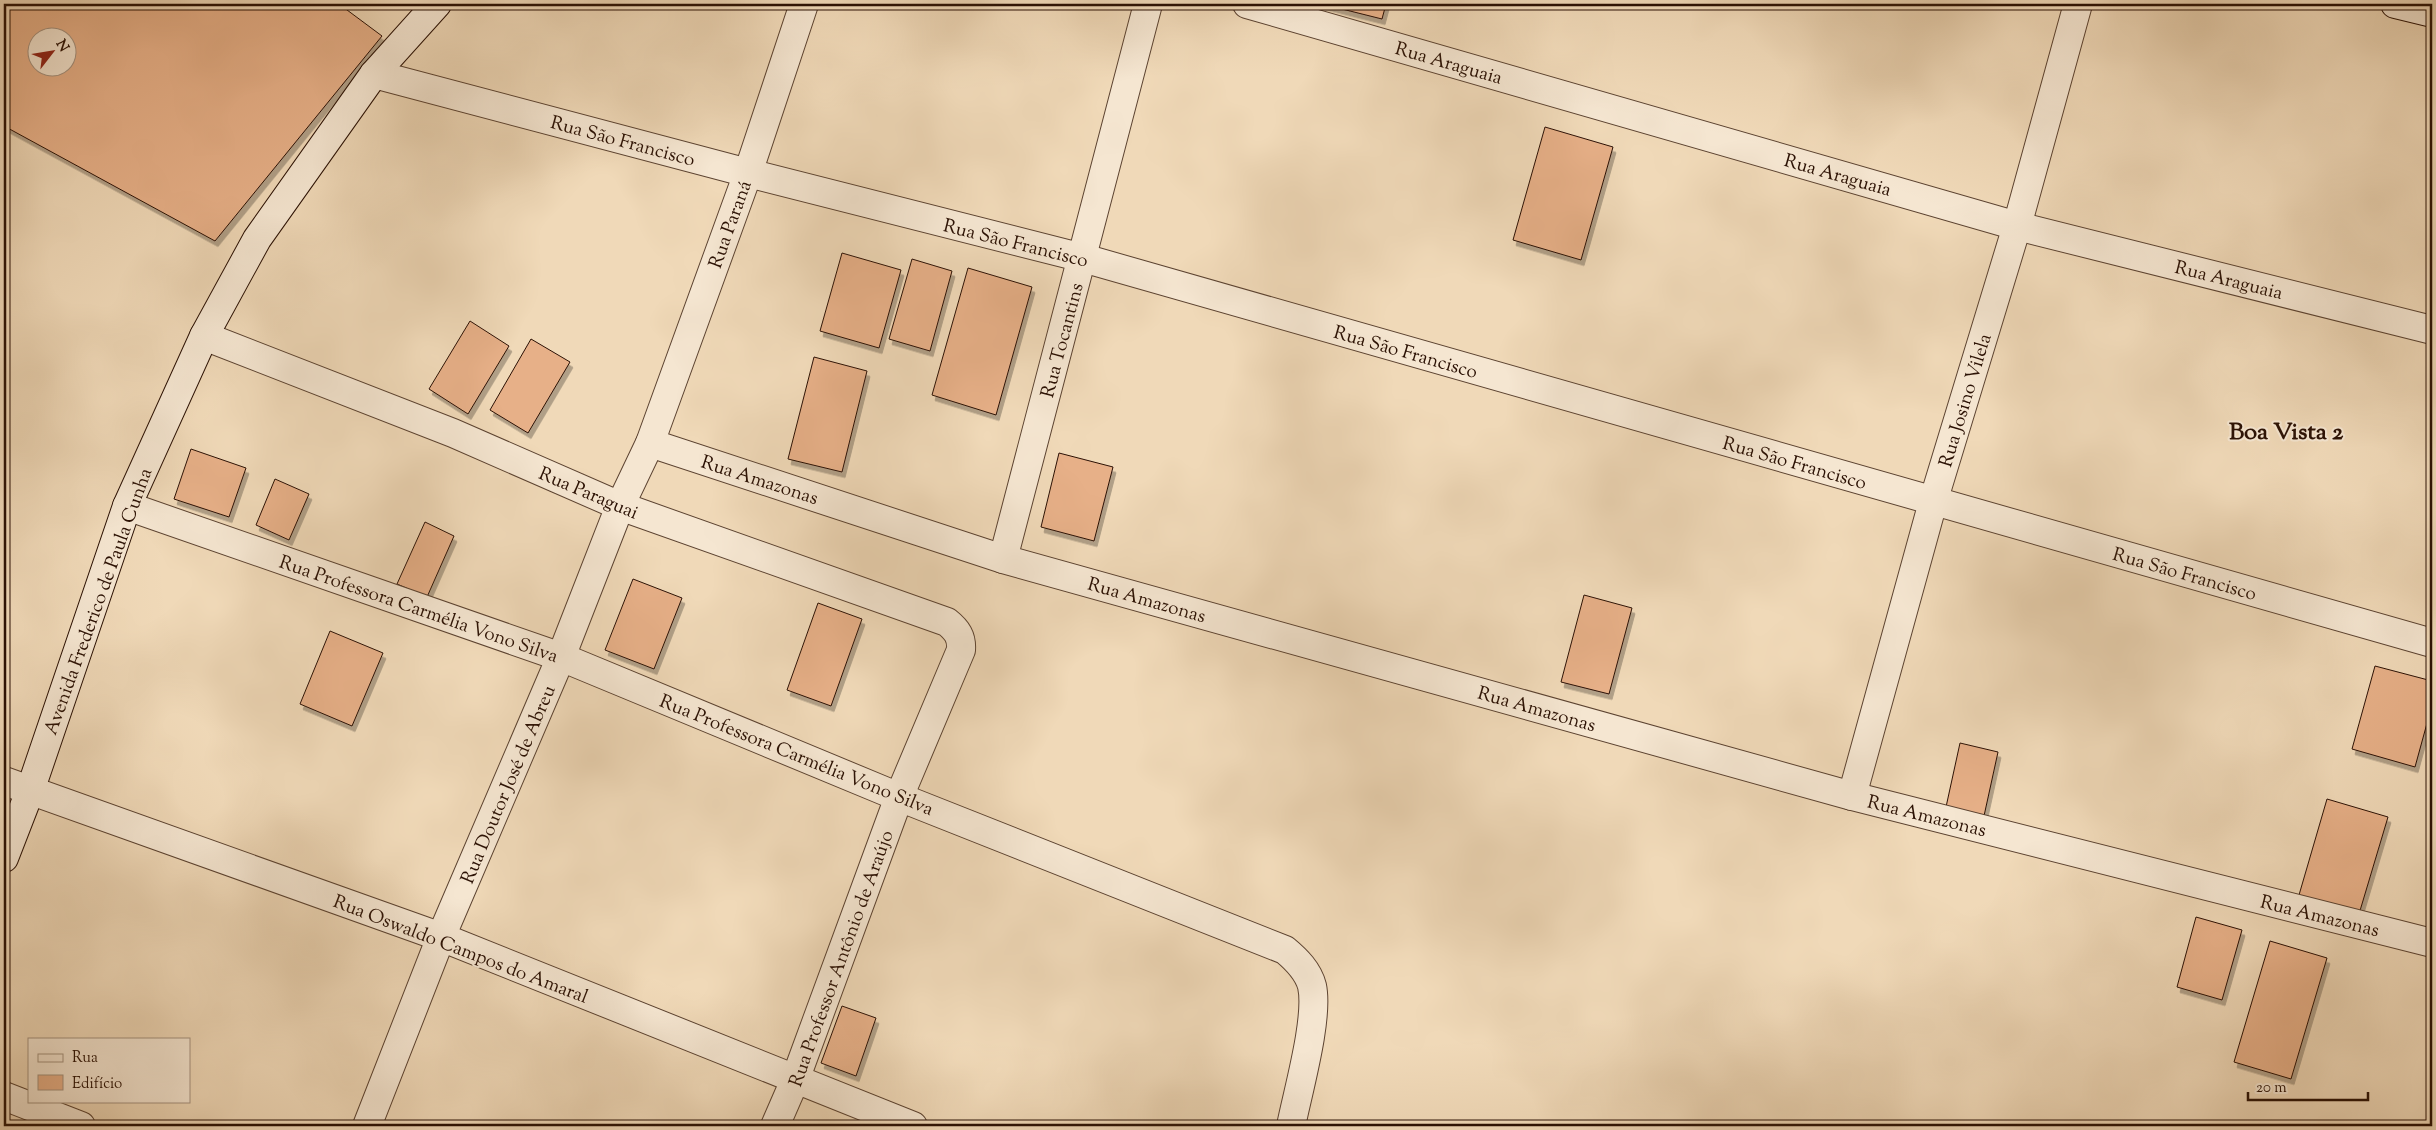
<svg xmlns="http://www.w3.org/2000/svg" width="2436" height="1130" font-family="'Sorts Mill Goudy',serif">
<defs>
<filter id="shadow"><feDropShadow dx="3" dy="5.5" stdDeviation="0" flood-color="#0004"/></filter>
</defs>
<rect width="100%" height="100%" fill="#f0d9b8"/>
<filter id="stains"><feTurbulence type="fractalNoise" baseFrequency=".004" numOctaves="4"/><feColorMatrix values="0 0 0 0 .2 0 0 0 0 .09 0 0 0 0 .02 0 0 0 .5 -.17"/></filter>
<radialGradient id="worn" r=".72"><stop offset=".6" stop-color="#630" stop-opacity="0"/><stop offset="1" stop-color="#630" stop-opacity=".3"/></radialGradient>
<!-- building -->
<g fill="#e7b088" stroke="#2b1104" fill-rule="evenodd" filter="url(#shadow)">
<path d="M4,4h335l43,32 -167,205 -211,-115zM38,38h30v30h-30z"/>
<path d="M1322,4h64l-4,15z"/>
<path d="M1545,127l68,20 -32,113 -68,-20z"/>
<path d="M842,253l59,17 -22,78 -59,-17z"/>
<path d="M912,259l40,12 -22,80 -41,-12z"/>
<path d="M968,268l64,19 -36,128 -64,-20z"/>
<path d="M470,321l39,25 -41,68 -39,-25z"/>
<path d="M531,339l39,23 -42,71 -38,-23z"/>
<path d="M814,357l53,14 -25,101 -54,-13z"/>
<path d="M191,449l55,19 -17,49 -55,-18z"/>
<path d="M1059,453l54,14 -19,74 -53,-14z"/>
<path d="M275,479l34,15 -20,46 -33,-15z"/>
<path d="M425,522l29,14 -27,61 -30,-13z"/>
<path d="M633,579l49,19 -28,71 -49,-19z"/>
<path d="M1584,595l48,13 -23,86 -48,-12z"/>
<path d="M818,603l44,16 -31,87 -44,-16z"/>
<path d="M330,631l53,22 -31,73 -52,-22z"/>
<path d="M2375,666l57,15v24l-17,62 -63,-18z"/>
<path d="M1960,743l38,9 -14,64 -38,-9z"/>
<path d="M2327,799l61,18 -29,97 -60,-19z"/>
<path d="M2196,917l46,13 -20,70 -45,-13z"/>
<path d="M2270,941l57,17 -36,121 -57,-17z"/>
<path d="M842,1006l34,12 -20,58 -35,-13z"/>
</g>
<g fill="none" stroke-linecap="round" stroke-linejoin="round">
<defs>
<g id="minor">
<path d="M1247,4l770,222 415,104"/>
<path d="M374,74l374,99 335,85 1349,385"/>
<path d="M204,336l249,97 167,73 327,116c10,8 15,15 14,28l-62,147 -104,283 -20,46"/>
<path d="M650,443l353,116 849,237 580,147"/>
<path d="M127,506l434,151 338,140 386,153c12,10 23,21 27,36 7,32 -14,105 -21,140"/>
<path d="M1003,559l145,-555"/>
<path d="M4,781l437,156 472,189"/>
<path d="M1852,796l81,-294 84,-276 61,-222"/>
<path d="M4,1096l77,30"/>
<path d="M367,1126l74,-189 120,-280 59,-151 30,-63 98,-270 56,-169"/>
</g>
<g id="secondary">
<path d="M2395,4l37,9"/>
<path d="M4,858l26,-67 97,-285 77,-170 53,-97 117,-165 63,-70"/>
</g>
</defs>
<!-- minor casing -->
<use href="#minor" stroke="#5c4331" stroke-width="30"/>
<!-- secondary casing -->
<use href="#secondary" stroke="#2b1104" stroke-width="30"/>
<!-- minor -->
<use href="#minor" stroke="#f5e6d1" stroke-width="28"/>
<!-- secondary -->
<use href="#secondary" stroke="#f5e6d1" stroke-width="28"/>
</g>
<g text-anchor="middle" stroke-width="4" stroke-linejoin="round" paint-order="stroke">
<!-- street labels -->
<g font-size="19" fill="#2b1104" stroke="#f5e6d1">
<text transform="translate(1449 62) rotate(16)" y="7">Rua Araguaia</text>
<text transform="translate(623 140) rotate(15)" y="7">Rua São Francisco</text>
<text transform="translate(1838 174) rotate(16)" y="7">Rua Araguaia</text>
<text transform="translate(729 224) rotate(-70)" y="7">Rua Paraná</text>
<text transform="translate(1016 242) rotate(14)" y="7">Rua São Francisco</text>
<text transform="translate(2229 279) rotate(14)" y="7">Rua Araguaia</text>
<text transform="translate(1061 340) rotate(-75)" y="7">Rua Tocantins</text>
<text transform="translate(1406 351) rotate(16)" y="7">Rua São Francisco</text>
<text transform="translate(1964 400) rotate(-73)" y="7">Rua Josino Vilela</text>
<text transform="translate(1795 462) rotate(16)" y="7">Rua São Francisco</text>
<text transform="translate(760 479) rotate(18)" y="7">Rua Amazonas</text>
<text transform="translate(589 492) rotate(23)" y="7">Rua Paraguai</text>
<text transform="translate(2185 573) rotate(16)" y="7">Rua São Francisco</text>
<text transform="translate(1147 599) rotate(16)" y="7">Rua Amazonas</text>
<text transform="translate(97 601) rotate(-70)" y="7">Avenida Frederico de Paula Cunha</text>
<text transform="translate(419 608) rotate(19)" y="7">Rua Professora Carmélia Vono Silva</text>
<text transform="translate(1537 708) rotate(16)" y="7">Rua Amazonas</text>
<text transform="translate(797 754) rotate(22)" y="7">Rua Professora Carmélia Vono Silva</text>
<text transform="translate(507 784) rotate(-67)" y="7">Rua Doutor José de Abreu</text>
<text transform="translate(1927 815) rotate(14)" y="7">Rua Amazonas</text>
<text transform="translate(2320 915) rotate(14)" y="7">Rua Amazonas</text>
<text transform="translate(461 948) rotate(21)" y="7">Rua Oswaldo Campos do Amaral</text>
<text transform="translate(840 958) rotate(-70)" y="7">Rua Professor Antônio de Araújo</text>
</g>
<!-- district labels -->
<g font-size="24" font-weight="bold" fill="#2b1104" stroke="#f5e6d1">
<text x="2286" y="439">Boa Vista 2</text>
</g>
</g>
<!-- margin -->
<rect width="2436" height="1130" fill="none" stroke="#f0d9b8" stroke-width="20"/>
<rect x="5" y="5" width="2426" height="1120" fill="none" stroke="#2b1104" stroke-width="2.5"/>
<rect x="10" y="10" width="2416" height="1110" fill="none" stroke="#2b1104"/>
<!-- legend -->
<rect x="28" y="1038" width="162" height="65" fill="#f5e6d1" stroke="#a4917f"/>
<rect x="38" y="1054" width="25" height="8" fill="#f5e6d1" stroke="#a4917f"/>
<text x="72" y="1062" font-size="15" fill="#2b1104">Rua</text>
<rect x="38" y="1075" width="25" height="15" fill="#e7b088" stroke="#a4917f"/>
<text x="72" y="1088" font-size="15" fill="#2b1104">Edifício</text>
<!-- north arrow -->
<g transform="translate(52 52) rotate(59)"><circle r="24" fill="#f5e6d1" stroke="#a4917f"/>
<path d="M0-4L9 19L0 12L-9 19Z" fill="#8f2418"/>
<text y="-8" font-size="14" font-weight="bold" text-anchor="middle" fill="#2b1104">N</text>
</g>
<!-- scale -->
<path d="M2248 1092v8h120v-8" fill="none" stroke="#2b1104" stroke-width="2.5"/>
<text x="2256" y="1092" font-size="15" fill="#2b1104" stroke="#f5e6d1" stroke-width="4" paint-order="stroke">20 m</text>
<rect width="100%" height="100%" filter="url(#stains)"/>
<rect width="100%" height="100%" fill="url(#worn)"/>
</svg>
